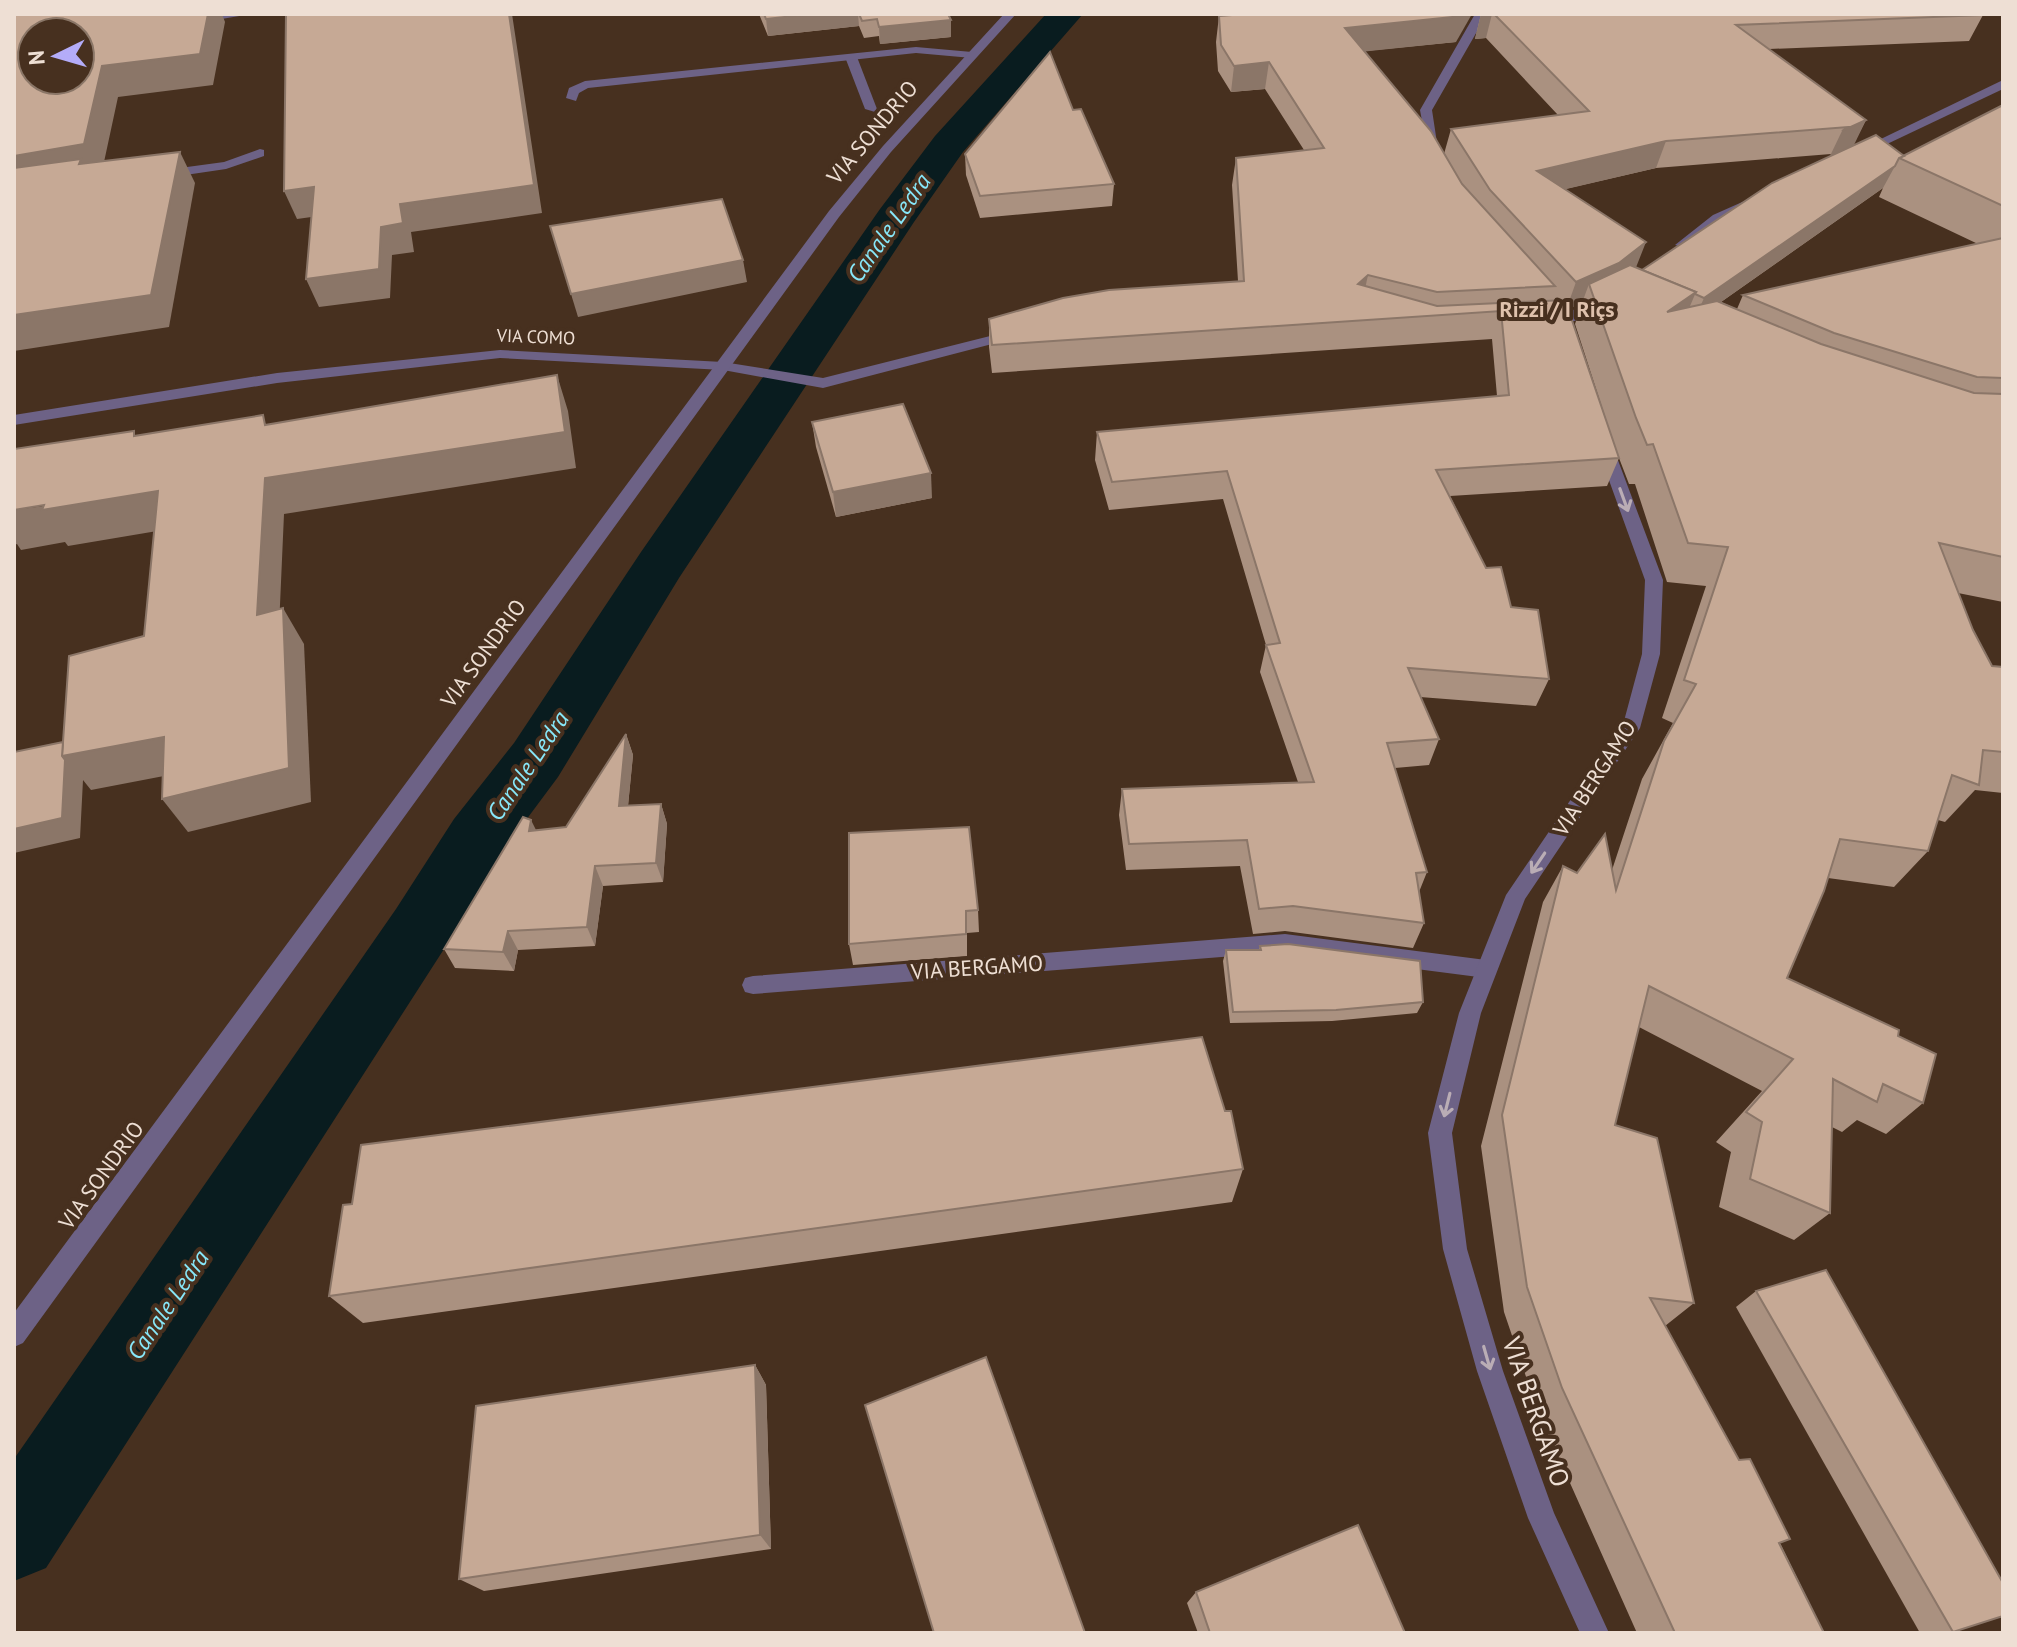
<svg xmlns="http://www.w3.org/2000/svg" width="2017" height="1647" font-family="'PT Sans',sans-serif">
<rect width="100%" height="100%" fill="#47301f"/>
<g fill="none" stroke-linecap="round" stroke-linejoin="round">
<!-- canal -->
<path fill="#091c1f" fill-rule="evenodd" d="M1046,14h37l-120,138 -49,70 -235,356 -121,199 -58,78 -56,94 -398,619 -32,13v-122l382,-550 58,-90 60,-76 127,-191 239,-343 55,-73z"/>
<!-- service -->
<g fill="#6d6286" fill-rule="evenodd">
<path d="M851,54l6,3 20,52 -2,3 -10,-3 -20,-52z"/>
<path d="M1285,934l201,26 8,2 3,7 -3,7 -8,2 -201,-26 -532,42 -8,-2 -3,-7 3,-7 8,-2z"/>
</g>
<!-- minor -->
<g fill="#6d6286" fill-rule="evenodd">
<path d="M219,14h32l-53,9 -6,-3z"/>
<path d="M1475,14h12l-55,96 7,46 -10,3 -9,-49z"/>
<path d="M916,47l56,5 6,3 -6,3 -56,-5 -328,35 -9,5 -3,8 -10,-3 3,-10 16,-7z"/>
<path d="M2003,80v9l-137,65 -10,-3z"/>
<path d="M260,149l4,1v6l-38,13 -61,9 -6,-4 6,-4 59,-8z"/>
<path d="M1749,199l7,4 -2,3 -31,15 -36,27 -12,-3 38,-30z"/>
<path d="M1599,298l12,3c-15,13 -56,33 -74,20l7,-4 16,-1z"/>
<path d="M1014,330l7,4 -2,3 -196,51 -100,-18 -223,-12 -223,25 -263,42v-10l263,-42 223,-23 223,12 100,16z"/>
<path d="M1605,442l8,5 50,133 -3,74 -20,74 -115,171 -44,114 -29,120 15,116 36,122 51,142 55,120h-29l-52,-115 -51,-147 -34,-122 -15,-116 31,-120 47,-118 118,-174 18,-67 3,-74 -48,-133z"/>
</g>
<!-- tertiary -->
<path fill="#6d6286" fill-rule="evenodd" d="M1004,14h12l-125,138 -52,65 -816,1126 -9,4v-34l815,-1102 54,-65z"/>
</g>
<!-- wall -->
<g fill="#aa9180" fill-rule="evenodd">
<path d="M759,14h189l3,23 -71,7 -1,-8 -15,2 -5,-12 -91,10z"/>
<path d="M1481,14h500l2,1 -14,26 -200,8 97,71 -13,25 51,11 99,-51v497l-45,-9 15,37 19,36 11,1v126l-28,-3 -30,32 -7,-2 -10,31 -34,36 -66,-9 -41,100 111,58 25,67 -37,31 -29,-14 -15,12 -10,-5 -2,86 -36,27 -75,-33 12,-55 -15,-10 46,-51 -123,-64 -24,98 79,178 -29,23 115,217 44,90h-187l-100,-224 -33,-97 -23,-166 62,-244 20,-36 14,7 35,-3 30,-91 31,-56 -11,-5 44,-132 -39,-4 -32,-98h-6l-10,-26 -12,28 -157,10 36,72 25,39 38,72 -13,27 -116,-9 19,42 -10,26 -34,3 32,104 -8,20 5,31 -11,25 -128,-17 -32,3 -13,-68 -114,4 -7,-55 3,-26 176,-7 -38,-110 6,-27 -43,-146 -114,11 -14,-50 2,-28 400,-36 -5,-57 -500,34 -3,-26v-28l249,-38 -6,-96 4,-27 68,-8 -39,-61 -34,3 -13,-21 -2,-29 3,-26 237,26 -91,9 79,103 7,-25 107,-14 -72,-77 -11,1zM1831,154l-1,2 -188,114 -6,-3 -71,-78 91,-21zM1883,188l-4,9 99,47 -235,51 -6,14 -16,-7zM1582,303l-7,21 36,111 -43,-126z"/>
<path d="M1073,110l41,74 -2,22 -132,12 -14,-43 -1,-21z"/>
<path d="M812,422l120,76 -96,19 -20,-70z"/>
<path d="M626,734l7,21 -5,51 33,-2 6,20 -4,58 -60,4 -8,60 -77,4 -4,21 -59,-3 -11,-19 92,-119 30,-3z"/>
<path d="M849,833l129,77 1,22 -12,1v23l-114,9 -4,-21z"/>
<path d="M1260,946l163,56 -6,11 -85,8 -102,2 -7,-62 3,-11h33z"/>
<path d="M1243,1169l-11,33 -869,121 -34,-27z"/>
<path d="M1756,1291l247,325 -54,17h-29l-184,-326z"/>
<path d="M755,1365l11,20 5,164 -287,42 -25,-12z"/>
<path d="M1196,1592l209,41h-207l-11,-30z"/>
</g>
<!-- shaded-wall -->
<g fill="#8b7668">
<path d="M208,14h14l3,8 -12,63 -95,12 -17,79 -87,14v-34l88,-90z"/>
<path d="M509,14h3l30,199 -131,19 3,20 -22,3 -2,43 -71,9 -13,-28 75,-52z"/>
<path d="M812,14h46l1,12 -91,10 -2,-17z"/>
<path d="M1463,14h9l-16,28 -115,12 4,-26z"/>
<path d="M1481,14h11l-6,24 -11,1z"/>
<path d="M951,20v17l-71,7 -1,-17z"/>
<path d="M1269,62l-4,27 -34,3 3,-26z"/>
<path d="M1866,120l-13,27 -24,11 13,-27z"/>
<path d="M1666,141l-10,27 -128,30 9,-27z"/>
<path d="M180,152l15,31 -26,144 -155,24v-36z"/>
<path d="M1895,166l-12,22 -189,133 10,-23z"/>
<path d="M314,187l12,28 -29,4 -13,-28z"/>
<path d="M1646,242l-11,28 -46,14 -7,19 -16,7 10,-28z"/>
<path d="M743,260l4,22 -169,35 -7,-23z"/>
<path d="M1368,275l-6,28 -4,-19z"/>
<path d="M1696,292l-17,40 -12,-20z"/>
<path d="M557,375l11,36 8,57 -292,46 -6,136 -21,-35 8,-137z"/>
<path d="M931,473l1,25 -96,19 -3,-25z"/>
<path d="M158,491l23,36 -113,19 -3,-4 -44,8 -4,-6 -3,1v-35z"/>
<path d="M283,608l21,36 7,158 -123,30 -26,-33z"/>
<path d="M626,734l7,21 -7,71 -7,-20z"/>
<path d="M164,737l26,34 -99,19 -8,-10 -3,58 -66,15v-24l48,-73z"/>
<path d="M661,804l6,20 -4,58 -7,-19z"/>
<path d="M531,820l10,20 -12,-9z"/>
<path d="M595,866l8,20 -8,60 -8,-19z"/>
<path d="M508,931l10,19 -4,21 -11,-19z"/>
<path d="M755,1365l11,20 5,164 -11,-14z"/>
</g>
<!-- building -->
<g fill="#c6a995" stroke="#8b7668" stroke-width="2" fill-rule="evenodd">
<path d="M18,14h190l-8,40 -98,12 -18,78 -70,12v-141zM32,32h48v48h-48z"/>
<path d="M286,14h223l25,171 -134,19 3,19 -22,4 -2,42 -73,10 8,-92 -30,4z"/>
<path d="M764,14h48l-46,5z"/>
<path d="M859,14h89l3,6 -72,7 -2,-8 -15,2z"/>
<path d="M1245,14h218l-1,2 -117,12 86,103 31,53 93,102 -118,6 -69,-17 -10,9 79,22 128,-6 54,158 -183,12 50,98 15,-1 10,40 27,3 11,69 -141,-11 31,71 -52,4 40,129 -11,1 8,50 -131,-17 -34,3 -12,-69 -118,4 -7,-55 192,-7 -48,-137 14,-2 -53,-172 -115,11 -15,-50 412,-37 -8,-84 -509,34 -3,-26 74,-21 46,-8 135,-9 -8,-123 88,-10 -55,-86 -35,4 -13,-21 -2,-29z"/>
<path d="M1494,14h487l2,1 -247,10 130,95 -24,11 6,-4 -182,14 -129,30 109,71 -27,21 -43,19 -86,-92 -39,-61 138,-18z"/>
<path d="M1050,52l23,58 8,-1 33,75 -134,12 -15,-42z"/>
<path d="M2003,105v101l-104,-48z"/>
<path d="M1876,135l28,21 -5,2 -4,8 -191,132 -9,-4 1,-2 -54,-22 130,-87z"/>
<path d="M180,152l-29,143 -137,20v-147l67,-9 -2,5z"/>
<path d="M722,199l21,61 -172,34 -21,-68z"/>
<path d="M2003,238v140l-26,-1 -143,-44 -91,-38z"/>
<path d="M1630,265l66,27 -29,20 50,-11 104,43 153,49 29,1v163l-64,-14 34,87 19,36 11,1v85l-20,-2 -4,35 -27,-10 -24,76 -88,-12 -16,52 -37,87 112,52 -1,6 38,18 -13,49 -40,-19 -6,18 -44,-23 -3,134 -80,-34 12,-57 -16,-10 47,-53 -144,-73 -34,139 42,13 37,165 -44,-5 89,162 11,-1 40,80 -11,4 45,90h-149l-113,-245 -35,-101 -25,-172 61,-249 14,7 28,-39 11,56 48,-149 32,-57 -12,-4 44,-133 -40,-4 -35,-99 -6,1 -11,-27 -47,-134z"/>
<path d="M557,375l8,57 -300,46 -8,137 26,-7 6,160 -127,31 2,-62 -102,19 7,-100 75,-20 14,-145 -116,19 2,-5 -30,5v-61l120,-18v5l129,-21 2,10z"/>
<path d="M903,404l28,69 -98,19 -21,-70z"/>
<path d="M626,734l-7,72 42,-2 -5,59 -61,3 -8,61 -79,4 -5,21 -59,-3 79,-132 8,3 -2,11 37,-4z"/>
<path d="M63,742l-1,14 3,4 -3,58 -48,11v-77z"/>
<path d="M969,827l9,83 -12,1v23l-117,10v-111z"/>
<path d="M1288,944l132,17 3,41 -87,8 -103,2 -7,-62h35l-1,-4z"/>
<path d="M1202,1037l23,74h6l12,58 -914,127 14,-91 9,-1 9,-59z"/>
<path d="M1826,1270l177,313v33l-50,16 -197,-341z"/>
<path d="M986,1357l99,276h-151l-69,-228z"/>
<path d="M755,1365l5,170 -301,44 17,-173z"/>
<path d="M1358,1525l47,108h-195l-14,-41z"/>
</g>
<!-- one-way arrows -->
<defs><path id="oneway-shaft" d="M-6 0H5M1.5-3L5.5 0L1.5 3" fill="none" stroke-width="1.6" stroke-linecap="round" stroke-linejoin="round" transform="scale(2)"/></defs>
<g stroke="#baadb5">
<use href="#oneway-shaft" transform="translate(1624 500) rotate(70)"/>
<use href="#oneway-shaft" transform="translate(1538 863) rotate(124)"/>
<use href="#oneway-shaft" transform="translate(1447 1105) rotate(104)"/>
<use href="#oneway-shaft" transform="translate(1487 1358) rotate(74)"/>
</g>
<g text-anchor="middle" stroke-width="8" stroke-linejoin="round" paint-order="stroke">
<!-- far-street labels -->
<g font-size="18" fill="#eedfd4" stroke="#47301f">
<text transform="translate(536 337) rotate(2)" y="6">VIA COMO</text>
</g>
<!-- street labels -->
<g font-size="22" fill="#eedfd4" stroke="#47301f">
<text transform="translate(872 132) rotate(-50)" y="8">VIA SONDRIO</text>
<text transform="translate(483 653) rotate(-54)" y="8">VIA SONDRIO</text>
<text transform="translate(1594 778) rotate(-57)" y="8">VIA BERGAMO</text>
<text transform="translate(977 967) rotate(-4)" y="8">VIA BERGAMO</text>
<text transform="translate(101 1175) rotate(-54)" y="8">VIA SONDRIO</text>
</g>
<!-- far-quarter labels -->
<g font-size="22" font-weight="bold" fill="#dec1ac" stroke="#47301f">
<text x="1557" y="317">Rizzi / I Riçs</text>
</g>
<!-- water labels -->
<g font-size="24" font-style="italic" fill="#87e7f9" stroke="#47301f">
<text transform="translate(889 228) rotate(-55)" y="8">Canale Ledra</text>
<text transform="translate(528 766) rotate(-56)" y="8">Canale Ledra</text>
<text transform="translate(168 1305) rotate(-56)" y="8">Canale Ledra</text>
</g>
<!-- near-street labels -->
<g font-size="26" fill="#eedfd4" stroke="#47301f">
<text transform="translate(1536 1412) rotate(71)" y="9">VIA BERGAMO</text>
</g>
</g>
<!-- border -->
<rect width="2017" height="1647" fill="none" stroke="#eedfd4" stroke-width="32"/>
<!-- north arrow -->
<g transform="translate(56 56) rotate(265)"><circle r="38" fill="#47301f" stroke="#8a7667" stroke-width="2"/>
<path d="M0-6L14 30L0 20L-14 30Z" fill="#b4acf9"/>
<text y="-12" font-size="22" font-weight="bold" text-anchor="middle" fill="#eedfd4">N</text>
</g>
</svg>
